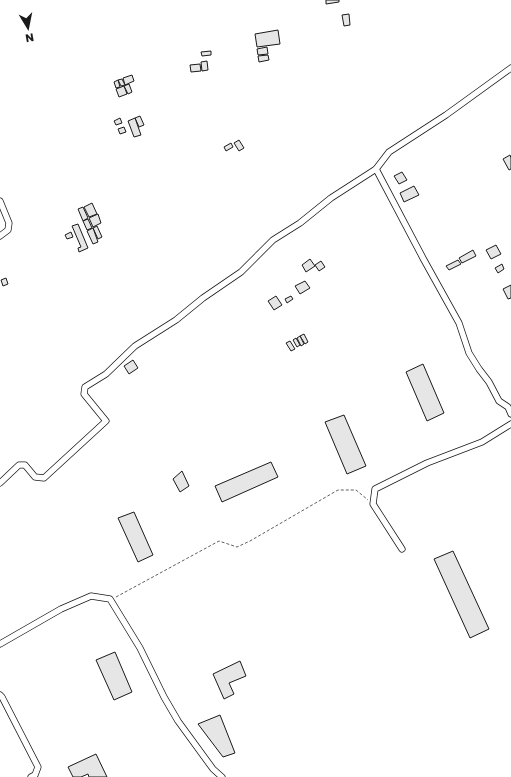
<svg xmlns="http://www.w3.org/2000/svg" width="511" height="777" font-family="Poppins,sans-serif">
<rect width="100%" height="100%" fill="#fff"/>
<!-- building -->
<g fill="#e6e6e6" stroke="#1a1a1a">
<path d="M326,0h13v2l-13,2z"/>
<path d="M349,14l1,11 -6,1 -2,-11z"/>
<path d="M278,30l2,14 -23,3 -2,-13z"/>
<path d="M267,47l1,7 -10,1 -1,-6z"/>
<path d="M211,51v4l-9,1 -1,-4z"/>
<path d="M268,55l1,5 -10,2 -1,-6z"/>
<path d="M207,61l1,9 -6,1 -1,-9z"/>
<path d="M200,64l1,7 -10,1 -1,-7z"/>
<path d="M132,75l2,6 -9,4 -2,-7z"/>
<path d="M122,79l3,6 -4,1 -3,-6z"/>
<path d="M118,80l2,7 -4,1 -2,-6z"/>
<path d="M129,84l3,8 -4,2 -4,-8z"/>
<path d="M124,86l3,8 -8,3 -3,-8z"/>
<path d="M140,116l4,9 -5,2 -4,-9z"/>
<path d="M120,118l2,5 -6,2 -2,-4z"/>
<path d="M135,118l6,17 -7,2 -6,-16z"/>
<path d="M124,127l2,5 -6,2 -2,-5z"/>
<path d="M239,140l5,8 -5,3 -5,-8z"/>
<path d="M231,143l2,4 -7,4 -2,-4z"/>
<path d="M510,155l1,3v11l-2,1 -6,-11z"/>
<path d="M402,172l5,8 -8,4 -5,-8z"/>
<path d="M414,186l5,9 -15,7 -4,-9z"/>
<path d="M92,203l5,11 -8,3 -5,-10z"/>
<path d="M83,207l5,11 -5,3 -5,-12z"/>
<path d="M98,214l3,9 -8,4 -4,-9z"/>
<path d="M88,219l4,9 -5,2 -4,-9z"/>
<path d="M78,224l10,24 -9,4 -1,-4 3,-1 -9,-21z"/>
<path d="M97,226l5,11 -4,2 -5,-11z"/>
<path d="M93,228l5,14 -5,2 -6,-13z"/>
<path d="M71,232l2,5 -6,2 -2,-4z"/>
<path d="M496,245l5,9 -10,5 -5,-9z"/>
<path d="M473,250l3,6 -14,7 -3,-5z"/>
<path d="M310,259l5,7 -9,6 -4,-7z"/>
<path d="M458,260l3,4 -12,6 -3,-4z"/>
<path d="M321,261l4,6 -6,4 -4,-6z"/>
<path d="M502,264l2,5 -6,4 -3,-5z"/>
<path d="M6,278l2,6 -5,2 -2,-6z"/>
<path d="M305,281l5,7 -10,6 -5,-8z"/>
<path d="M511,285v13l-3,1 -5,-10z"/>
<path d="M276,296l6,9 -8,5 -6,-9z"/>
<path d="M291,296l2,3 -6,4 -2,-4z"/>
<path d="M304,334l4,8 -3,2 -5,-8z"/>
<path d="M300,336l4,8 -3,2 -4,-8z"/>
<path d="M296,338l4,7 -3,2 -4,-7z"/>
<path d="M290,341l5,8 -4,2 -5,-8z"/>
<path d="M133,360l5,8 -9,6 -5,-8z"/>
<path d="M423,364l21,49 -17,8 -21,-49z"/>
<path d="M344,415l22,51 -19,8 -22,-52z"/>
<path d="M271,462l7,15 -56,25 -7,-16z"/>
<path d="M182,471l7,15 -9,6 -7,-13z"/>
<path d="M134,512l19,43 -15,7 -20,-44z"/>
<path d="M453,551l36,78 -19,9 -36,-79z"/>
<path d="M115,652l17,40 -18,8 -18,-40z"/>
<path d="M240,661l6,15 -17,7 5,11 -10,5 -11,-25z"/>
<path d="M220,715l15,38 -12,4 -25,-33z"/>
<path d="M96,754l11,23h-18l-1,-3 -7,3h-8l-5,-10z"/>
</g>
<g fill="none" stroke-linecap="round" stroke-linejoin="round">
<defs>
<g id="minor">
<path d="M376,169l48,91 35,63 10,30 10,16 10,13 10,19 9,6 3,7"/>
<path d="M0,201l9,22 -1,7 -8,6"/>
<path d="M0,483l19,-18h6l10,12 9,1 62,-57 -22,-27 1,-7 21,-13 29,-28 41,-26 27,-22 38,-26 32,-32 27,-17 31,-25 45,-29 13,-17 57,-37 65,-47"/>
<path d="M402,549l-29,-45 2,-15 52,-26 55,-21 29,-18"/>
<path d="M0,644l61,-35 30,-13 19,3 30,49 24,49 14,24 35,48 9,8"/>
<path d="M0,695l2,2 36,70 -3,8 -4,2"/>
</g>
</defs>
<!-- minor casing -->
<use href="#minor" stroke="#1a1a1a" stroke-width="7"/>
<!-- path -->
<path stroke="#5f5f5f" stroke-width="1" stroke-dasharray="3 2" stroke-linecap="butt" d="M116,597l103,-56 18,6 13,-6 88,-51h18l12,10"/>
<!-- minor -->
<use href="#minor" stroke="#fff" stroke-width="5.5"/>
</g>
<!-- north arrow -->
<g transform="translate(28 28) rotate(170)" stroke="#ffffff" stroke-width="3" paint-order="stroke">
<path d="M0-3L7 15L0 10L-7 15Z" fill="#1a1a1a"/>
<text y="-6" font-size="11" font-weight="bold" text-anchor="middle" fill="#1a1a1a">N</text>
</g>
</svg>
